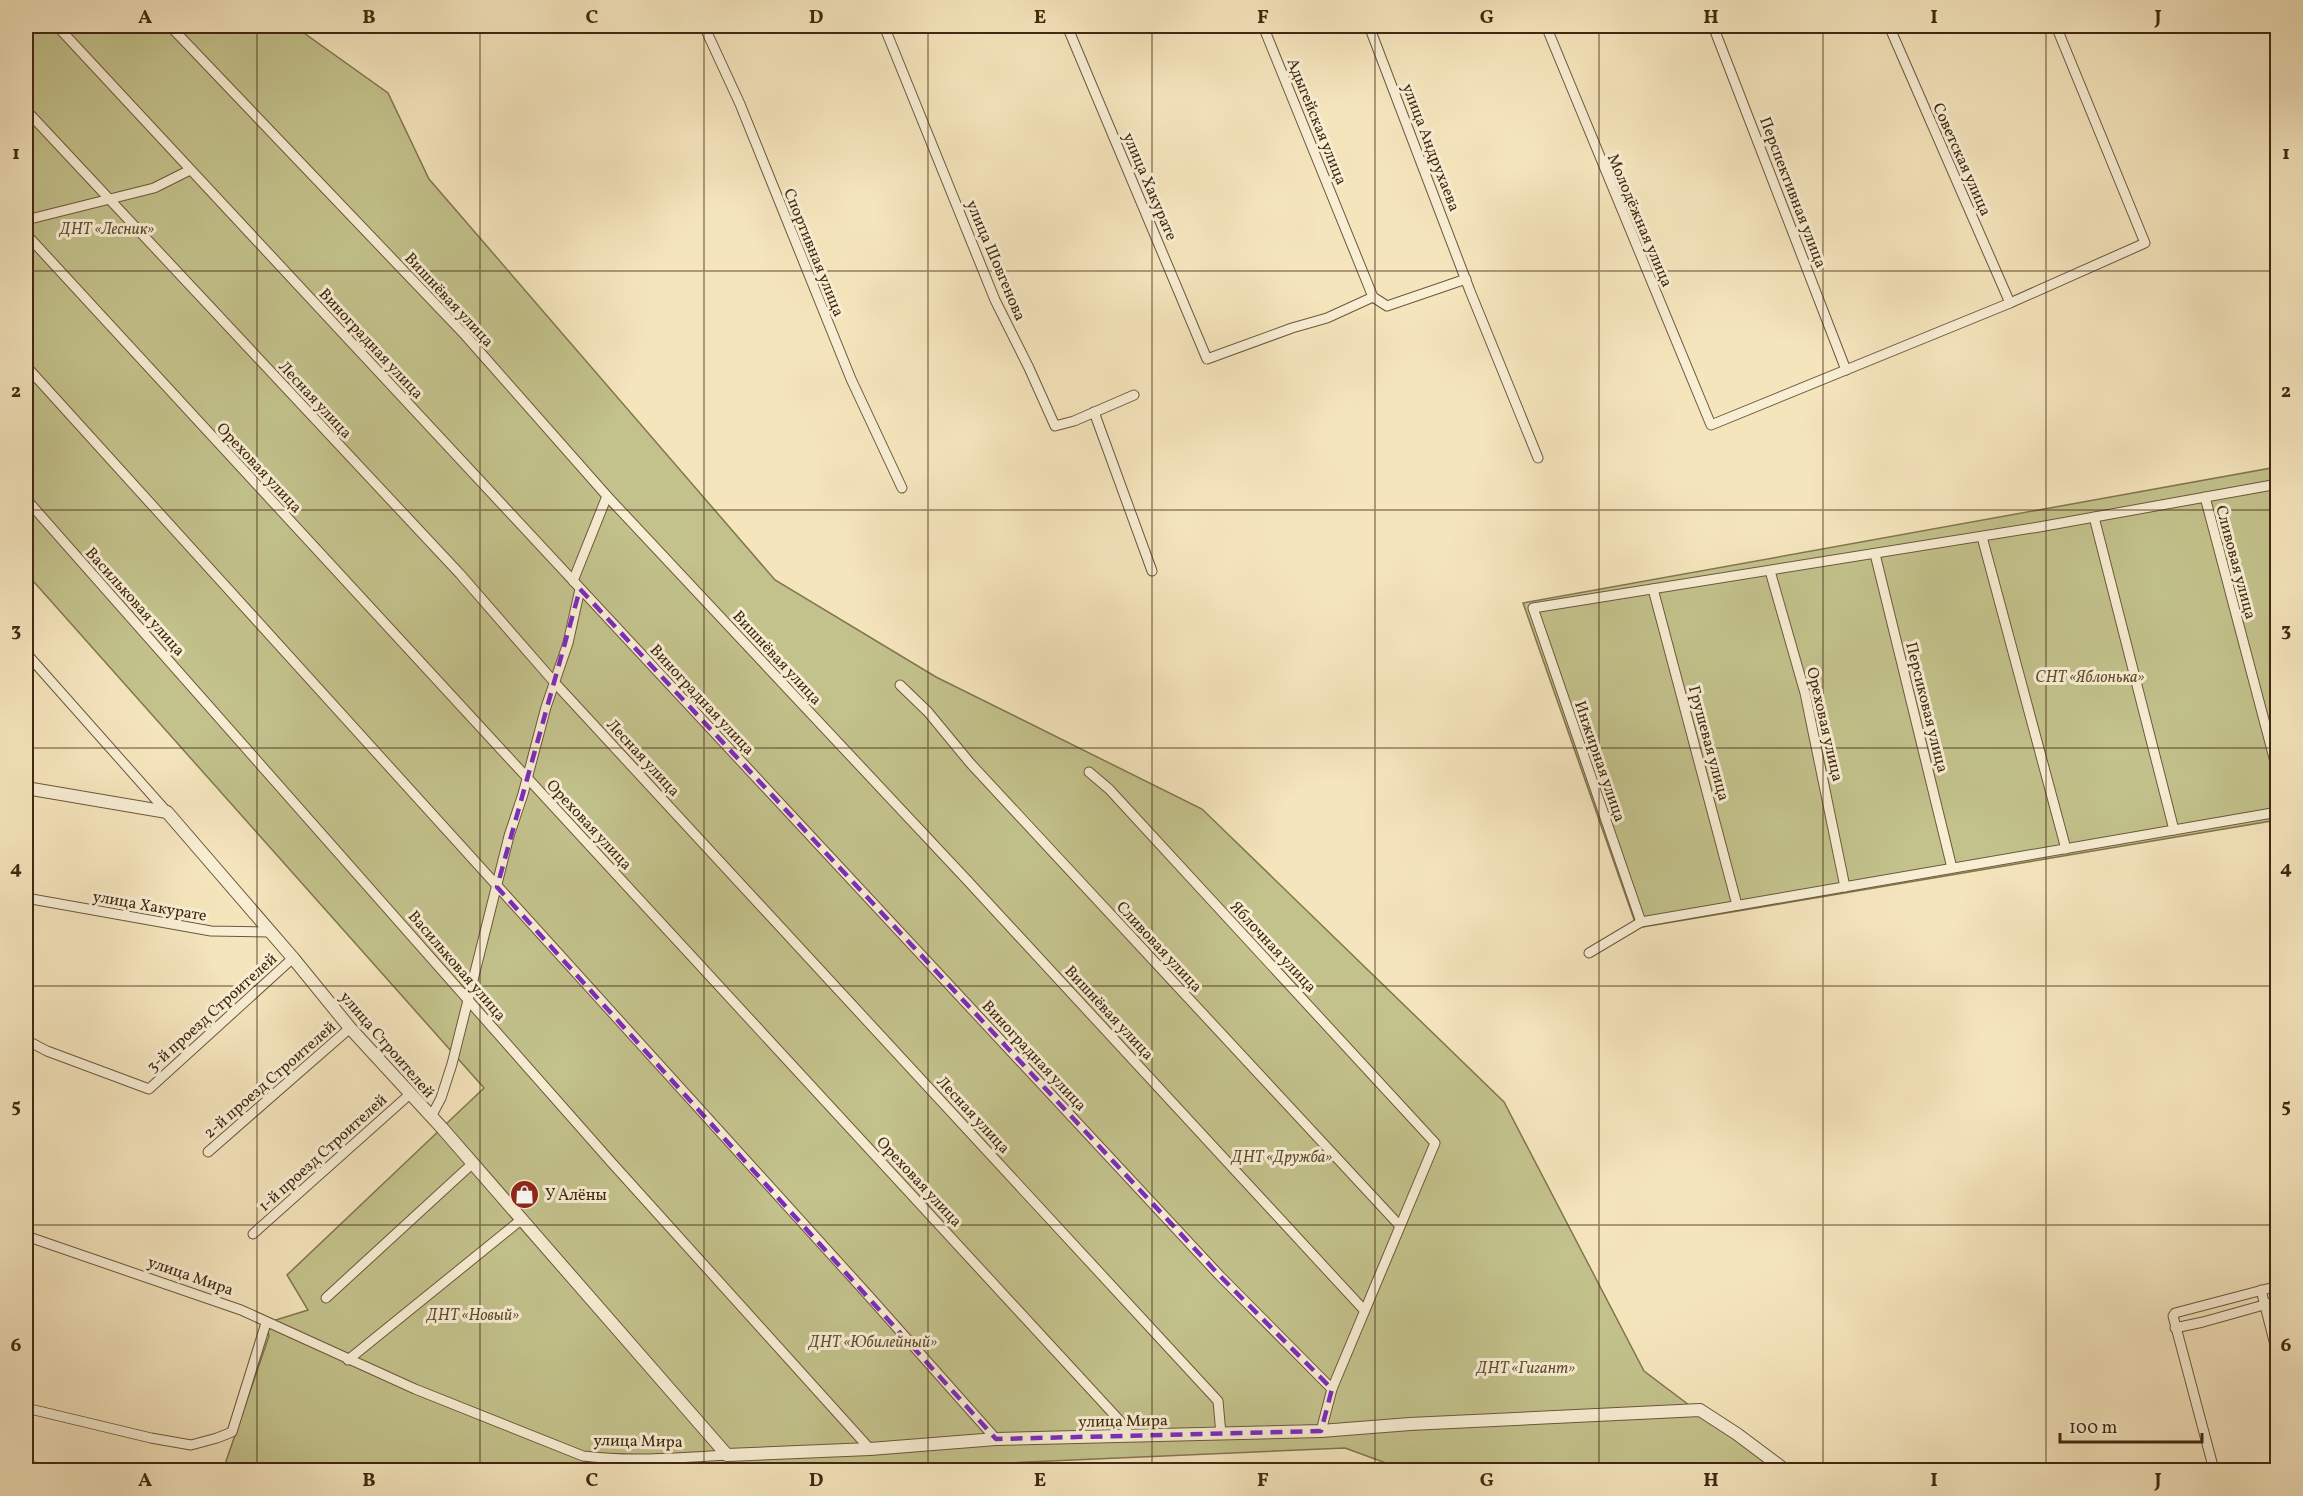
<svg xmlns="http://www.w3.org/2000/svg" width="2303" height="1496" font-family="Vollkorn,serif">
<rect width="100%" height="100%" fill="#f5e5bd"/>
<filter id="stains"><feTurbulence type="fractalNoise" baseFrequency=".00333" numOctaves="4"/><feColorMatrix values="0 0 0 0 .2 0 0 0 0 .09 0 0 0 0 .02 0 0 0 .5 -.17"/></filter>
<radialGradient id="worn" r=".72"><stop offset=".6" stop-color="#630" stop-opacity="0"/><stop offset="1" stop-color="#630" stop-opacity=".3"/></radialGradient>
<!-- green -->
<g fill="#c3c28c" stroke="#82754e" stroke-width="1.5">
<path d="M26,26h268l94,67 41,86 346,401 161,97 266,132 302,293 140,269 131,99h-370l-60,-22 -497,22h-625l46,-134 -3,-13 42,-13 -21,-35 197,-187 -458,-515z"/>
<path d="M2277,467v353l-640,108 -114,-325z"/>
</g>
<!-- water -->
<g fill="#9cbfb2" stroke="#788371" stroke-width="1.5">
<path d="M26,1460l38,10h-38z"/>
<path d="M1044,1467l106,3h-156z"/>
</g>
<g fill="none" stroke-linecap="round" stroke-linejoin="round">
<defs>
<g id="minor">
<path d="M57,26l1163,1250 112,113"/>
<path d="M170,26l295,309 142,161 359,383 398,431"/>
<path d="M704,26l36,78 111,275 51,109"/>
<path d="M884,26l111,274 34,68 26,58 19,-5 60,-26"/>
<path d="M1067,26l140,333 85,-31 35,-10 46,-21 -110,-271"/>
<path d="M1369,26l101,265 68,167"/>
<path d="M1546,26l165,399 299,-122 135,-60 -89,-217"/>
<path d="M1713,26l133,344"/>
<path d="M1889,26l121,277"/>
<path d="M26,110l434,464 95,109 663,718 3,33"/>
<path d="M26,220l128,-32 36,-18"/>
<path d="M26,234l1094,1187 10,15"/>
<path d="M1373,297l14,9 79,-27"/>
<path d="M26,366l842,929 128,144"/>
<path d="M1094,412l58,159"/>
<path d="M2205,497l73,276"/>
<path d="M26,499l586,664 258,286"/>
<path d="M2094,517l80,313"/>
<path d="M1982,537l84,312"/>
<path d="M1875,554l77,314"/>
<path d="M1770,571l35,122 40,194"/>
<path d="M573,581l34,-85"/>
<path d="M1653,589l84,316"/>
<path d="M26,653l141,159"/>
<path d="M900,685l28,27 43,52 429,462"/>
<path d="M1089,772l20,17 326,354 -103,246 -11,42"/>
<path d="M26,898l185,33 59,1"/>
<path d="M1641,922l-108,-314 506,-81 239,-43"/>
<path d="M1589,953l52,-31 637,-110"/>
<path d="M26,1040l21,11 102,38 144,-131"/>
<path d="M431,1117l10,-19 11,-34 57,-228 14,-42 23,-87 22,-64 12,-54"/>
<path d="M208,1152l142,-124"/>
<path d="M253,1234l157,-140"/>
<path d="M26,1236l215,74 174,79 168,67c48,6 96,2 144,-1"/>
<path d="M2261,1290l17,67"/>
<path d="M326,1298l147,-135"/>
<path d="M2175,1328l28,-6 75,-21"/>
<path d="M348,1360l174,-141"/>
<path d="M26,1408l125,30 40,7 26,-7 15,-6 34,-109"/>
<path d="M2214,1470l-41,-154 2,-3 103,-27"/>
</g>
<path id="tertiary" d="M26,788l141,24 126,146 57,70 92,100 285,327 143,-6 126,-10 325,-8 89,-7 290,-14 37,24 48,36"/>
</defs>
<!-- minor casing -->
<use href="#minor" stroke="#6e573b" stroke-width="11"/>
<!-- tertiary casing -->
<use href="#tertiary" stroke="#6e573b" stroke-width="14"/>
<!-- minor -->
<use href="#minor" stroke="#f8eed4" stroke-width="9"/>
<!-- tertiary -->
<use href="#tertiary" stroke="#f8eed4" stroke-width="12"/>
</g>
<!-- marked area -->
<path fill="none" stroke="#7b2cbf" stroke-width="4.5" stroke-dasharray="12 8" stroke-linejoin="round" d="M580,589l640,687 112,113 -11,42 -325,8 -499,-552z"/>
<!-- grid -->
<path fill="none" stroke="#412810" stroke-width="1.5" stroke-opacity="0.55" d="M257,26v1444M480,26v1444M704,26v1444M928,26v1444M1152,26v1444M1375,26v1444M1599,26v1444M1823,26v1444M2046,26v1444M26,271h2252M26,510h2252M26,748h2252M26,986h2252M26,1225h2252"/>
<!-- icons -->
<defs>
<symbol id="shop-disc" viewBox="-11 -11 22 22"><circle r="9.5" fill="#8f2418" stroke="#f8eed4"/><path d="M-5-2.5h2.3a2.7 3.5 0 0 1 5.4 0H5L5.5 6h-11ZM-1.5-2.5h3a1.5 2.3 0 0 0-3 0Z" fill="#fff"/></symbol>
</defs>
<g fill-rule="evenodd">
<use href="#shop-disc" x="508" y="1178" width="33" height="33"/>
</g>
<g text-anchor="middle" stroke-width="6" stroke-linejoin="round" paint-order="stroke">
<!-- street labels -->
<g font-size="16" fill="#412810" stroke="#f8eed4">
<text transform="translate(1318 121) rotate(68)" y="6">Адыгейская улица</text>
<text transform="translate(1432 147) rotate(69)" y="6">улица Андрухаева</text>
<text transform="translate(1963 159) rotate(66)" y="6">Советская улица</text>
<text transform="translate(1151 186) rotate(67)" y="6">улица Хакурате</text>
<text transform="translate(1794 192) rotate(69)" y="6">Перспективная улица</text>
<text transform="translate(1641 220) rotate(67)" y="6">Молодёжная улица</text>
<text transform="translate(815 252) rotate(68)" y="6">Спортивная улица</text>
<text transform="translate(997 260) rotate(67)" y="6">улица Шовгенова</text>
<text transform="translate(450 299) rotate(47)" y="6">Вишнёвая улица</text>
<text transform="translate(372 343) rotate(47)" y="6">Виноградная улица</text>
<text transform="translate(316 399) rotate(47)" y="6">Лесная улица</text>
<text transform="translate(260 467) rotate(47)" y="6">Ореховая улица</text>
<text transform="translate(2237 562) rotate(75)" y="6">Сливовая улица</text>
<text transform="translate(136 601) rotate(48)" y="6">Васильковая улица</text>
<text transform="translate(778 657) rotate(47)" y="6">Вишнёвая улица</text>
<text transform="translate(703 699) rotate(47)" y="6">Виноградная улица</text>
<text transform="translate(1928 707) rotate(76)" y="6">Персиковая улица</text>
<text transform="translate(1826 724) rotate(77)" y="6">Ореховая улица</text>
<text transform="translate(1710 743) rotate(75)" y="6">Грушевая улица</text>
<text transform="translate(644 757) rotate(47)" y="6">Лесная улица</text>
<text transform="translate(1601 761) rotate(71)" y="6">Инжирная улица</text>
<text transform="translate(590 824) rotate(47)" y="6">Ореховая улица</text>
<text transform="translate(150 905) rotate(10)" y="6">улица Хакурате</text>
<text transform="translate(1160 946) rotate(47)" y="6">Сливовая улица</text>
<text transform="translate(1274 946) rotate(47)" y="6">Яблочная улица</text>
<text transform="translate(458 965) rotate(49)" y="6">Васильковая улица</text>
<text transform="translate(211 1012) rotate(-42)" y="6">3-й проезд Строителей</text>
<text transform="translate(1110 1012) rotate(47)" y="6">Вишнёвая улица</text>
<text transform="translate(388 1044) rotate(49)" y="6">улица Строителей</text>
<text transform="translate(1035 1055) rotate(47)" y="6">Виноградная улица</text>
<text transform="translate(269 1079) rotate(-41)" y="6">2-й проезд Строителей</text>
<text transform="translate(974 1114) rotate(47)" y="6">Лесная улица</text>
<text transform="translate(322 1152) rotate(-42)" y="6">1-й проезд Строителей</text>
<text transform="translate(920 1181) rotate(47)" y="6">Ореховая улица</text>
<text transform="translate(191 1275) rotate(19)" y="6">улица Мира</text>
<text transform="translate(1123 1420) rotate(-1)" y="6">улица Мира</text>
<text transform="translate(638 1440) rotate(1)" y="6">улица Мира</text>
</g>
<!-- park labels -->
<g font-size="16" font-style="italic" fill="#624e2f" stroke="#f8eed4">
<text x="107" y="234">ДНТ «Лесник»</text>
<text x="2090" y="682">СНТ «Яблонька»</text>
<text x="1282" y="1162">ДНТ «Дружба»</text>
<text x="473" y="1320">ДНТ «Новый»</text>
<text x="873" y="1347">ДНТ «Юбилейный»</text>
<text x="1526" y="1373">ДНТ «Гигант»</text>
</g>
<!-- poi labels -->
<g font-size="16" fill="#412810" stroke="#f8eed4" text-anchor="start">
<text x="545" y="1200">У Алёны</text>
</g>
</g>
<!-- margin -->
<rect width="2303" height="1496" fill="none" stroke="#f5e5bd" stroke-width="66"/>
<!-- scale -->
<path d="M2060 1433v9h142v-9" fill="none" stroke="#412810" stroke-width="3"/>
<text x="2069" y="1433" font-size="18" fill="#412810" stroke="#f8eed4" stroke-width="4.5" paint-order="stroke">100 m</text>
<rect x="33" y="33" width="2237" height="1430" fill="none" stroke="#412810" stroke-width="2"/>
<g font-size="20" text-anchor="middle" font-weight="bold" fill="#412810">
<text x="145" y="23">A</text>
<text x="369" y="23">B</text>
<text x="592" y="23">C</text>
<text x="816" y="23">D</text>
<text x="1040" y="23">E</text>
<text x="1263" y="23">F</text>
<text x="1487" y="23">G</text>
<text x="1711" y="23">H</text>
<text x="1934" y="23">I</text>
<text x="2158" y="23">J</text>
<text x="16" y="159">1</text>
<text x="2286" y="159">1</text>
<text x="16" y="397">2</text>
<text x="2286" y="397">2</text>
<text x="16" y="636">3</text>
<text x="2286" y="636">3</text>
<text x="16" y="874">4</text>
<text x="2286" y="874">4</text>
<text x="16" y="1112">5</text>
<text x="2286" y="1112">5</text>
<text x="16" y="1351">6</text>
<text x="2286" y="1351">6</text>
<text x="145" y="1486">A</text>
<text x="369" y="1486">B</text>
<text x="592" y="1486">C</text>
<text x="816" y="1486">D</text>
<text x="1040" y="1486">E</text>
<text x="1263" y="1486">F</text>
<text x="1487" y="1486">G</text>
<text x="1711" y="1486">H</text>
<text x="1934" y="1486">I</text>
<text x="2158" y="1486">J</text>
</g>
<rect width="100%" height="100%" filter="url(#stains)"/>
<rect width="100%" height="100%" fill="url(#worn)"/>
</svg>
